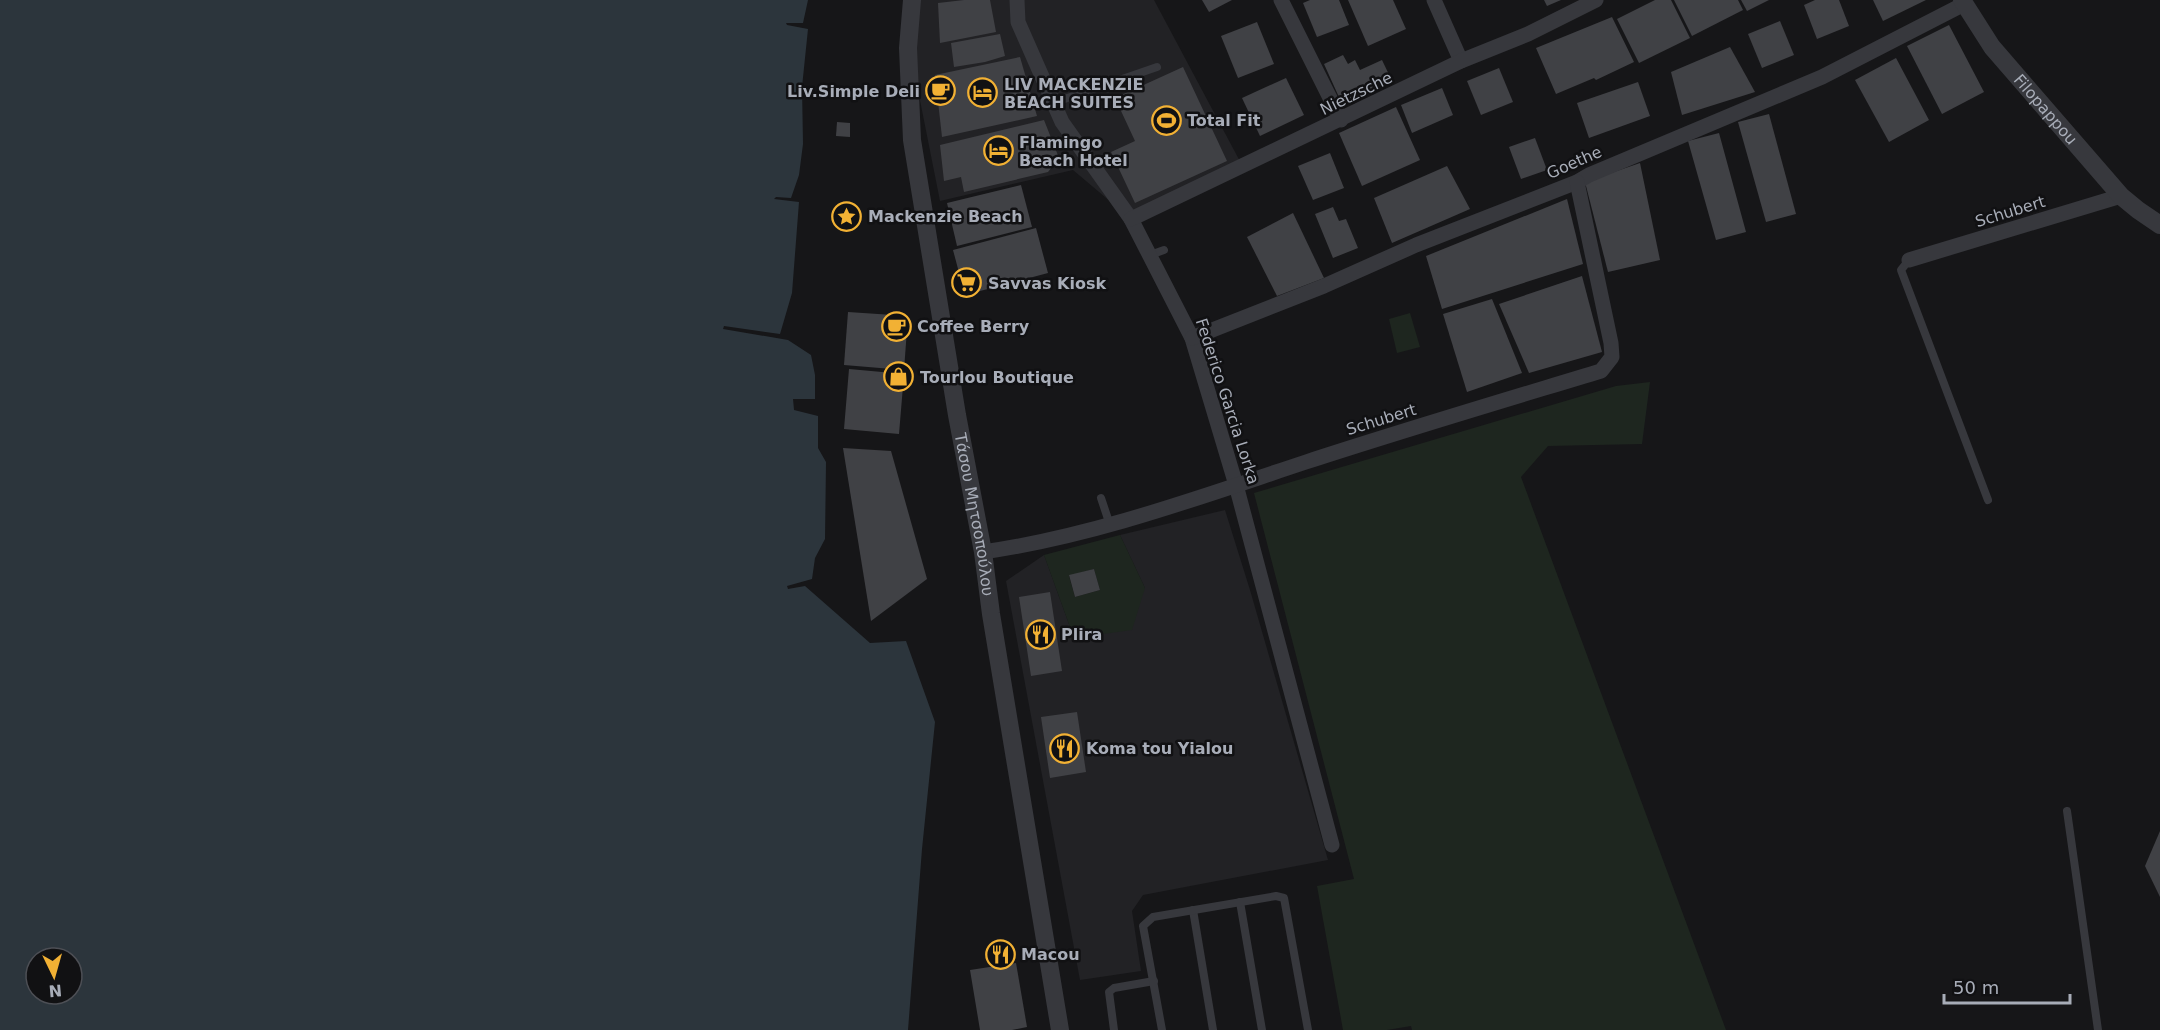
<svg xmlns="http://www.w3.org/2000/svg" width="2160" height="1030" font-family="'DejaVu Sans',sans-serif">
<rect width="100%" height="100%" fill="#161618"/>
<!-- built -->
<g fill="#222225">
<path d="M920,0h234l89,167 -112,52 -58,-49 -133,31 -30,-151z"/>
<path d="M1225,510l25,80 78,270 -185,35 -11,16 9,60 -61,9 -74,-399 38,-26 30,83 71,-50 -25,-53z"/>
</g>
<!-- green -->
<g fill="#1e261f" fill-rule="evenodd">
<path d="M1410,313l10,34 -23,6 -8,-34z"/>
<path d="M1650,382l-8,62 -94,2 -27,31 205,553h-314l-1,-4 -24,4h-44l-26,-144 37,-7 -100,-386 362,-107z"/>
<path d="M1120,535l25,53 -13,42 -58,8 -30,-83zM1094,569l6,21 -25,7 -6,-21z"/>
</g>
<!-- water -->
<path fill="#2c353c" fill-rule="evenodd" d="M0,0h808l-5,23h-17l1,2 21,4 -6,58 1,57 -4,31 -8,23 -15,-1 -2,2 25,3 -7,91 -12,41 -56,-8 -1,3 65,11 23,15 4,20v24h-22l1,11 24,6v32l8,14 -1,77 -10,19 -3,21 -25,7 1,3 17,-3 65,57 36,-2 29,81 -13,127 -14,181h-908zM36,958h36v36h-36z"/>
<!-- building -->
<g fill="#404145">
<path d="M964,0h26l6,32 -56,11 -2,-40z"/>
<path d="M1202,0h30l-23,12z"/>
<path d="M1310,0h29l10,25 -32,12 -14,-34z"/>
<path d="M1348,0h45l13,29 -38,17z"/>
<path d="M1544,0h17l-14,6z"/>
<path d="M1655,0h16l19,38 -51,25 -22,-44z"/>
<path d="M1674,0h64l5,10 -51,26z"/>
<path d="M1741,0h28l-22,11z"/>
<path d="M1815,0h24l10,26 -32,13 -13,-34z"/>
<path d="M1873,0h53l-43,21z"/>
<path d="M1612,17l22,45 -38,18 -2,-2 -38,16 -20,-46z"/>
<path d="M1780,21l14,34 -32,13 -14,-34z"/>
<path d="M1257,22l17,42 -36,14 -17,-42z"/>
<path d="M1949,25l35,67 -42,22 -35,-68z"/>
<path d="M1000,34l5,22 -20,6 -31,5 -3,-24z"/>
<path d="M1730,47l25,45 -73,23 -11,-43z"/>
<path d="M1343,55l5,9 7,-4 5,10 22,-10 11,23 -50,23 -19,-42z"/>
<path d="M1020,57l17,59 -95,21 -7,-62z"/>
<path d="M1896,58l33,62 -40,22 -34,-62z"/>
<path d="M1183,67l44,94 -92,42 -24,-51 24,-11 -20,-43z"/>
<path d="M1499,68l14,34 -32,13 -14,-34z"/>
<path d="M1286,78l18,37 -44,21 -18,-38z"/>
<path d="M1638,82l12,34 -61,22 -12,-35z"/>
<path d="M1442,88l11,27 -41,18 -11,-28z"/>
<path d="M1396,107l24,53 -58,26 -23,-53z"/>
<path d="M1769,114l27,100 -30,8 -28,-100z"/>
<path d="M1044,120l15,38 -11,14 -84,20 -3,-15 -17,4 -4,-36z"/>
<path d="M837,122l13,1v14l-14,-1z"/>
<path d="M1719,133l27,99 -30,8 -28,-99z"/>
<path d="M1535,138l12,32 -26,9 -12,-32z"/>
<path d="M1330,153l14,35 -31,12 -15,-34z"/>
<path d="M1640,163l20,97 -52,12 -23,-90z"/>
<path d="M1447,166l23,43 -78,34 -18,-45z"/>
<path d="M1021,185l11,42 -75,19 -10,-43z"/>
<path d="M1567,199l16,65 -141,45 -16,-53z"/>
<path d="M1333,207l6,14 7,-2 12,29 -25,10 -18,-44z"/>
<path d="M1293,213l31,65 -47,18 -30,-59z"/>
<path d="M1036,228l12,45 -83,22 -12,-45z"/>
<path d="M1582,276l20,76 -73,21 -30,-69z"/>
<path d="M1492,299l30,74 -55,19 -24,-78z"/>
<path d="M848,312l60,4 -4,54 -60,-5z"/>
<path d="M849,369l55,5 -5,60 -55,-5z"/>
<path d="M843,448l48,3 36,128 -56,42z"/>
<path d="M1094,569l6,21 -25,7 -6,-22z"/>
<path d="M1050,592l12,79 -31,5 -12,-79z"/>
<path d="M1077,712l9,60 -36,6 -9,-61z"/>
<path d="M2160,831v66l-15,-31z"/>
<path d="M1016,963l11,64 -15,3h-32l-10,-60z"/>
</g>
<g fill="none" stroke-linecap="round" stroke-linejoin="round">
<!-- service -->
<g stroke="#37383d" stroke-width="8">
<path d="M1053,103l104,-36"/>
<path d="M1150,255l14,-5"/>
<path d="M1909,260l-8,10 87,230"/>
<path d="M1101,498l9,27"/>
<path d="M2067,811l31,219"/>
<path d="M1240,902l22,128"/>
<path d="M1193,910l20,120"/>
<path d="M1114,1030l-5,-38 5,-4 40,-7"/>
<path d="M1162,1030l-19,-104 10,-9 123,-21 8,2 24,132"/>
</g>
<!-- minor -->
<g stroke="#37383d" stroke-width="15">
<path d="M1017,0l1,22 44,100 69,97 61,119 44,147 96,360"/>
<path d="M1281,0l60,120"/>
<path d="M1434,0l27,61"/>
<path d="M1131,219l330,-158 67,-27 68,-34"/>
<path d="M1909,260l212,-64"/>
<path d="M1192,338l132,-52 92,-41 161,-63 12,-7 233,-98 142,-73"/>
<path d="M983,552c111,-16 217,-55 323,-90 98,-32 196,-61 295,-91l11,-14 -1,-14 -34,-161"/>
</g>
<!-- tertiary -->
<g stroke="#37383d" stroke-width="18">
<path id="s1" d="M912,0l-4,48 4,92 45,275 26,137 8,62 69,416"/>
<path id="s2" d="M1962,0l30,47 129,149 17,14 22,15"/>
</g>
</g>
<!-- icons -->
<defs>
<symbol id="cafe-ring" viewBox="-11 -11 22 22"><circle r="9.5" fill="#111113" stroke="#f2b134" stroke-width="1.5"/><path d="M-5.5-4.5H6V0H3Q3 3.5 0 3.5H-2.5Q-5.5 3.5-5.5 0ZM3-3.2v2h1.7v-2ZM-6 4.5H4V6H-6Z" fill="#f2b134"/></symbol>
<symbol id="hotel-ring" viewBox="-11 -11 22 22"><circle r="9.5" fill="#111113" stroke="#f2b134" stroke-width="1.5"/><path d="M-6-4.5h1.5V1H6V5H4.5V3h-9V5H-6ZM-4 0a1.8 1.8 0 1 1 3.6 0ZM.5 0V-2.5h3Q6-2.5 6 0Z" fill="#f2b134"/></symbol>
<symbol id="stadium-ring" viewBox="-11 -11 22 22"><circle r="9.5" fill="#111113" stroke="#f2b134" stroke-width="1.5"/><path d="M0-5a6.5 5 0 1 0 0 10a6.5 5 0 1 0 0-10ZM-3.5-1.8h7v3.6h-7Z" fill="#f2b134"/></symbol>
<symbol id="sight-ring" viewBox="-11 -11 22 22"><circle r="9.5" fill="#111113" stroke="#f2b134" stroke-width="1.5"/><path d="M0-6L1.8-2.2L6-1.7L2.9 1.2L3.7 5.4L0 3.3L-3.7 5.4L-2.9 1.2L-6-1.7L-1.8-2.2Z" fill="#f2b134"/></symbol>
<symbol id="supermarket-ring" viewBox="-11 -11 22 22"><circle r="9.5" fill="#111113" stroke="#f2b134" stroke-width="1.5"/><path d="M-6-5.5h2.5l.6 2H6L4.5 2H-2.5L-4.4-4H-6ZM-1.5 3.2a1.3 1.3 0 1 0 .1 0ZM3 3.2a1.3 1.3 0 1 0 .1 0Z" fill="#f2b134"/></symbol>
<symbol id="shop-ring" viewBox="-11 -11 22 22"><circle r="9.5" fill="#111113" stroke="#f2b134" stroke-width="1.5"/><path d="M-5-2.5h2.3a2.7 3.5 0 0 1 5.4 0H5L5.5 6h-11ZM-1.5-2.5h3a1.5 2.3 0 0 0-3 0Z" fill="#f2b134"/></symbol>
<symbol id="restaurant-ring" viewBox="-11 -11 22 22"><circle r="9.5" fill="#111113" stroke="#f2b134" stroke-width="1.5"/><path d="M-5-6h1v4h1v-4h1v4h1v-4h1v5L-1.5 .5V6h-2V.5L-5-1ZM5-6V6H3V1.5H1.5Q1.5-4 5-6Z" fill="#f2b134"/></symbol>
</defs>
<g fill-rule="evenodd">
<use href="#cafe-ring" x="924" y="74" width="33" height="33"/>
<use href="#hotel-ring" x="966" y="76" width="33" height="33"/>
<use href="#stadium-ring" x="1150" y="104" width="33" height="33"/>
<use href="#hotel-ring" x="982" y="134" width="33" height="33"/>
<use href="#sight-ring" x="830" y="200" width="33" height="33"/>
<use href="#supermarket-ring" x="950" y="266" width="33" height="33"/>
<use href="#cafe-ring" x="880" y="310" width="33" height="33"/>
<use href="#shop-ring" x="882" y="360" width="33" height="33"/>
<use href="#restaurant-ring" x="1024" y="618" width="33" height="33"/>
<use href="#restaurant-ring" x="1048" y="732" width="33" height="33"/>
<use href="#restaurant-ring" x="984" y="938" width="33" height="33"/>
</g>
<g text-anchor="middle" stroke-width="5" stroke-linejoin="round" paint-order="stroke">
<!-- poi labels -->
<g font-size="16" font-weight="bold" fill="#a8adb8" stroke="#111113" text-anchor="start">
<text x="1004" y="90">LIV MACKENZIE<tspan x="1004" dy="18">BEACH SUITES</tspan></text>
<text x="920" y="97" text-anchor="end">Liv.Simple Deli</text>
<text x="1187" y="126">Total Fit</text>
<text x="1019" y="148">Flamingo<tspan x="1019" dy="18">Beach Hotel</tspan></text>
<text x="868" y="222">Mackenzie Beach</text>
<text x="988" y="289">Savvas Kiosk</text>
<text x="917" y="332">Coffee Berry</text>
<text x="920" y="383">Tourlou Boutique</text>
<text x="1061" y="640">Plira</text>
<text x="1086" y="754">Koma tou Yialou</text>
<text x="1021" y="960">Macou</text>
</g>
<!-- street labels -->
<g font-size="16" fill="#a8adb8" stroke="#111113">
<text transform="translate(1356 93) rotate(-26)" y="6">Nietzsche</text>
<text dy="6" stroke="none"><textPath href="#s2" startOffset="138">Filopappou</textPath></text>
<text transform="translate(1574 162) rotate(-24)" y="6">Goethe</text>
<text transform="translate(2010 211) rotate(-17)" y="6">Schubert</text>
<text transform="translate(1228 401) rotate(72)" y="6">Federico Garcia Lorka</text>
<text transform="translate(1381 419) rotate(-17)" y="6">Schubert</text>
<text dy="6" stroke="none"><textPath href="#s1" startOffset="520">Τάσου Μητσοπούλου</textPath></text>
</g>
</g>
<!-- north arrow -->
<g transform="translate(54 976) rotate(175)"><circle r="28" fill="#111113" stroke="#4d4f55" stroke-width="1.5"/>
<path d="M0-4.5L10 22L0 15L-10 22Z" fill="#f2b134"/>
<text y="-9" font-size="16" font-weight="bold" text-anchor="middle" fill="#a8adb8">N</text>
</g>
<!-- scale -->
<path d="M1944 994v9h126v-9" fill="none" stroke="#a8adb8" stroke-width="3"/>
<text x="1953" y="994" font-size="18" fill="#a8adb8" stroke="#111113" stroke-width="4.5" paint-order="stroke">50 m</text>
</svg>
